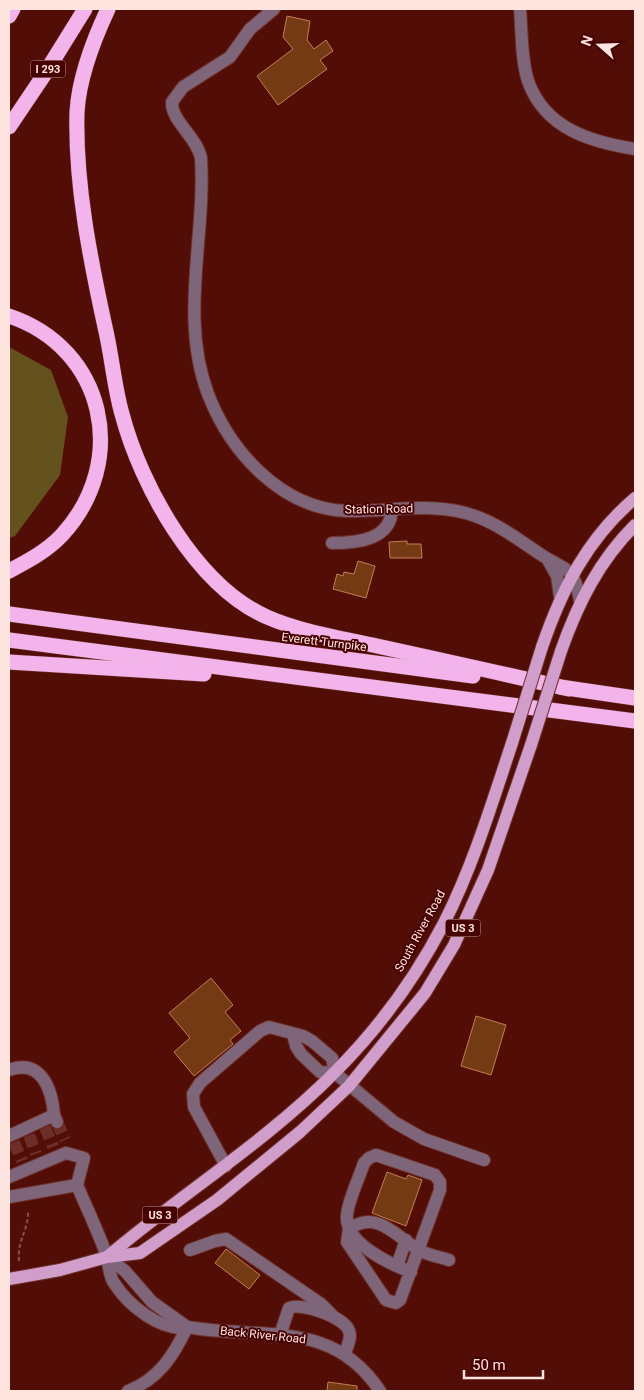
<svg xmlns="http://www.w3.org/2000/svg" width="644" height="1400" font-family="Roboto,sans-serif">
<rect width="100%" height="100%" fill="#520e06"/>
<!-- green -->
<path fill="#63521e" d="M9,347l42,23 17,47 -8,58 -45,61 -6,2z"/>
<!-- building -->
<g fill="#743a13" stroke="#c27e56">
<path d="M287,16l23,5 -3,19 7,9 12,-9 7,11 -13,9 7,9 -49,36 -21,-29 36,-27 -10,-12z"/>
<path d="M407,541v3h14l1,14h-32l-1,-16z"/>
<path d="M358,561l17,5 -9,32 -33,-9 4,-15 6,2 1,-4 10,2z"/>
<path d="M211,978l22,27 -8,7 16,19 -11,9 3,4 -39,32 -20,-24 16,-14 -21,-25z"/>
<path d="M476,1016l30,9 -15,50 -30,-9z"/>
<path d="M387,1172l19,7 2,-4 14,5 -16,46 -34,-13z"/>
<path d="M226,1249l34,26 -11,14 -34,-26z"/>
<path d="M328,1382l29,4v5h-30z"/>
</g>
<g fill="none" stroke-linecap="round" stroke-linejoin="round">
<!-- minor-tunnel -->
<g stroke="#6c2e27" stroke-width="12" stroke-dasharray="12 6" stroke-linecap="butt">
<path d="M57,1122l8,18"/>
<path d="M45,1127l8,20"/>
<path d="M29,1135l7,19"/>
<path d="M14,1142l8,19"/>
</g>
<defs>
<g id="minor">
<path d="M274,9l-24,20 -20,28 -47,30 -11,15c-1,19 25,35 29,56 5,79 -22,159 7,236 22,57 73,115 139,117 42,1 88,-10 128,5 23,8 44,24 65,38 27,18 34,11 40,47"/>
<path d="M520,9c2,23 1,50 8,72 17,48 63,61 107,68"/>
<path d="M332,543c25,0 59,-3 60,-34"/>
<path d="M548,560l9,16 3,21"/>
<path d="M293,1034l3,12 5,8 19,18 15,1 59,49 30,17 60,21"/>
<path d="M9,1070c32,-12 43,19 45,45"/>
<path d="M9,1136l45,-21 3,7"/>
<path d="M226,1166l-32,-59 -1,-13 7,-11 60,-52 9,-4 34,9 9,5 20,17 3,15"/>
<path d="M9,1177l57,-24 18,5 -7,27"/>
<path d="M9,1197l68,-12c10,24 22,48 30,72 2,9 2,19 7,26 14,22 47,49 73,44 75,13 145,-9 193,64"/>
<path d="M190,1250l25,-9 11,-2 95,65 11,11"/>
<path d="M107,1257l18,14 27,31 35,25"/>
<path d="M397,1266l9,-26"/>
<path d="M411,1272c-21,-8 -67,-29 -64,-57 1,-14 12,-37 17,-52l5,-5 7,-3 59,20 5,7v8l-40,110 -4,3 -10,-3 -39,-58 2,-13c29,-20 47,8 70,21 8,5 21,7 30,10"/>
<path d="M280,1335l9,-27c12,-6 56,9 60,23 3,7 -2,15 -4,23"/>
<path d="M128,1391c31,-12 46,-36 59,-64"/>
</g>
<g id="major">
<path d="M542,647c20,-58 45,-108 93,-149"/>
<path d="M561,651c17,-48 38,-90 74,-126"/>
<path d="M107,1257c74,-63 159,-115 228,-185 43,-43 81,-95 109,-149 29,-57 48,-120 68,-180"/>
<path d="M9,1279l51,-9 47,-13 33,-4 77,-53 83,-68 49,-46 76,-93 29,-48 34,-75 43,-125"/>
</g>
<g id="highway">
<path d="M108,9c-15,32 -29,68 -31,103 -2,71 13,146 28,215 7,29 9,59 17,87 19,72 74,172 145,203 34,15 74,21 110,29 64,14 128,28 192,43"/>
<path d="M9,16l4,-7"/>
<path d="M9,127l35,-52 41,-66"/>
<path d="M9,316c96,32 121,145 53,219 -15,16 -34,26 -53,36"/>
<path d="M9,614l464,62"/>
<path d="M9,640l626,81"/>
<path d="M9,662l195,12"/>
<path d="M560,687l75,11"/>
</g>
</defs>
<!-- minor casing -->
<use href="#minor" stroke="#6e3029" stroke-width="14"/>
<!-- major casing -->
<use href="#major" stroke="#6e3029" stroke-width="14"/>
<!-- highway casing -->
<use href="#highway" stroke="#6e3029" stroke-width="16"/>
<!-- path -->
<path stroke="#875049" stroke-width="2" stroke-dasharray="4 2.5" stroke-linecap="butt" d="M19,1261c-2,-22 10,-31 9,-50"/>
<!-- minor -->
<use href="#minor" stroke="#7e657a" stroke-width="12"/>
<!-- major -->
<use href="#major" stroke="#d19ecb" stroke-width="12"/>
<!-- highway -->
<use href="#highway" stroke="#f2b4ea" stroke-width="15"/>
<defs>
<g id="major-bridge">
<path d="M512,743l30,-96"/>
<path d="M531,745l30,-94"/>
</g>
</defs>
<!-- major-bridge casing -->
<use href="#major-bridge" stroke="#6e3029" stroke-width="14" stroke-linecap="butt"/>
<!-- major-bridge -->
<use href="#major-bridge" stroke="#d19ecb" stroke-width="12"/>
</g>
<g text-anchor="middle" stroke-width="4" stroke-linejoin="round" paint-order="stroke">
<!-- shield labels -->
<g fill="#460100" stroke="#c7a09c" stroke-width="1">
<rect x="30.5" y="60.5" width="35" height="17" rx="4"/>
<rect x="445.5" y="919.5" width="35" height="17" rx="4"/>
<rect x="142.5" y="1206.5" width="35" height="17" rx="4"/>
</g>
<g font-size="11" font-weight="bold" fill="#fee4df">
<text x="48" y="73">I 293</text>
<text x="463" y="932">US 3</text>
<text x="160" y="1219">US 3</text>
</g>
<!-- street labels -->
<g font-size="12" fill="#fee4df" stroke="#460100">
<text transform="translate(379 509) rotate(-1)" y="4">Station Road</text>
<text transform="translate(324 642) rotate(7)" y="4">Everett Turnpike</text>
<text transform="translate(420 931) rotate(-61)" y="4">South River Road</text>
<text transform="translate(263 1335) rotate(6)" y="4">Back River Road</text>
</g>
</g>
<!-- border -->
<rect width="644" height="1400" fill="none" stroke="#fee4df" stroke-width="20"/>
<!-- north arrow -->
<g transform="translate(599 45) rotate(290)" stroke="#460100" stroke-width="4" paint-order="stroke">
<path d="M0-4L9 19L0 12L-9 19Z" fill="#fee4df"/>
<text y="-8" font-size="14" font-weight="bold" text-anchor="middle" fill="#fee4df">N</text>
</g>
<!-- scale -->
<path d="M464 1370v8h79v-8" fill="none" stroke="#fee4df" stroke-width="2.5"/>
<text x="472" y="1370" font-size="15" fill="#fee4df" stroke="#460100" stroke-width="4" paint-order="stroke">50 m</text>
</svg>
